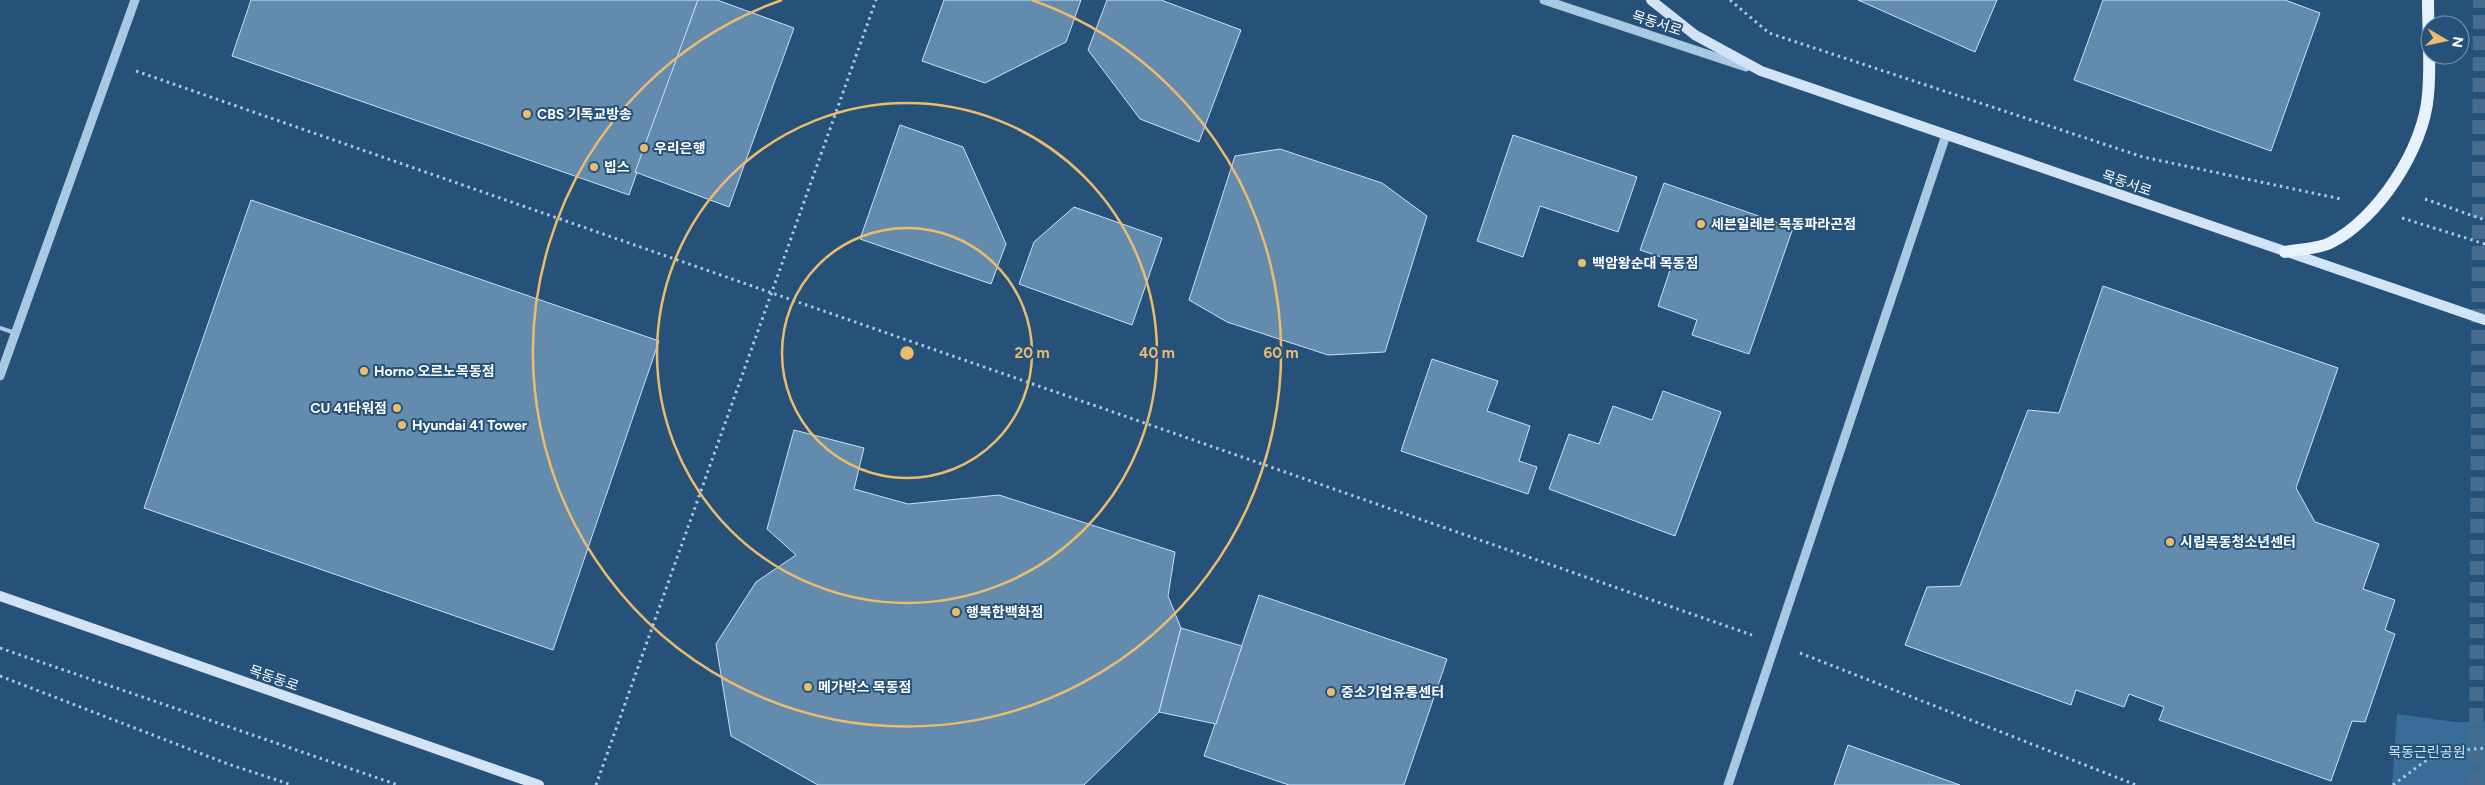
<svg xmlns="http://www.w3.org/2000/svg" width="2485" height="785" font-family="Figtree,'Noto Sans KR',sans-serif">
<rect width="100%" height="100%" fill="#265279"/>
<!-- green -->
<path fill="#396c96" d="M2397,714l58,8h30v63h-93z"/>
<!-- building -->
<g fill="#628bad" stroke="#cbe1f3">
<path d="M251,0h447l-69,195 -397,-139z"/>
<path d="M698,0h19l77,28 -65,179 -94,-35z"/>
<path d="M944,0h137l-15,42 -81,41 -63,-22z"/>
<path d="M1107,0h54l80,30 -42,112 -59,-23 -52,-69z"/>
<path d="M1858,0h139l-22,52z"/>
<path d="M2103,0h182l35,13 -49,138 -197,-71z"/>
<path d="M900,125l63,22 43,97 -15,40 -131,-45z"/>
<path d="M1513,135l124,42 -19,55 -78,-26 -17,51 -46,-16z"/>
<path d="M1280,149l102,34 45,33 -42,136 -57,3 -101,-33 -38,-22 46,-144z"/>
<path d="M1664,183l129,45 -44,126 -57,-19 5,-15 -39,-14 15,-45 -33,-11z"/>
<path d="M251,200l408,141 -106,309 -409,-142z"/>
<path d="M1074,207l88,31 -30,87 -113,-41 15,-42z"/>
<path d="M2103,286l235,82 -42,120 19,34 64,22 -16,45 32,11 -10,30 10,4 -30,88 -13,-1 -21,60 -172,-61 5,-13 -35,-13 -5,13 -48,-17 -5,15 -166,-60 22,-58 33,-1 68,-176 31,3z"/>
<path d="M1432,359l66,22 -11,30 43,15 -11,35 18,6 -9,27 -127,-43z"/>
<path d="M1663,391l58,21 -46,124 -126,-47 20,-55 30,10 14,-38 39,14z"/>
<path d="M794,430l70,18 -10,41 54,15 91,-9 176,57 -7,44 13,32 -22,84 -75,73h-266l-87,-49 -15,-92 40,-62 40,-27 -29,-26z"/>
<path d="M1259,595l188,64 -43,126h-115l-85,-29z"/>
<path d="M1181,628l61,18 -26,78 -57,-12z"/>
<path d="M1848,745l112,40h-126z"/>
</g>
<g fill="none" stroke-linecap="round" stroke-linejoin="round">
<!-- trunk-tunnel -->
<path stroke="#476c8d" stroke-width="14" stroke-dasharray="14 7" stroke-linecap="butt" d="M2476,785l4,-785"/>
<!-- path -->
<g stroke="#a9c9e3" stroke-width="3" stroke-dasharray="2.5 4" stroke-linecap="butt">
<path d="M1730,0l39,33 374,124 198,42"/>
<path d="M136,71l1616,564"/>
<path d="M2425,199l60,21"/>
<path d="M2402,218l83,26"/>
<path d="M0,648l398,137"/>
<path d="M1800,653l336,132"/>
<path d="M0,676l228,88 64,21"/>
<path d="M596,785l280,-785"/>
<path d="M2393,785l31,-23 21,-10 40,-4"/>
</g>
<!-- service -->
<path stroke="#a9c9e3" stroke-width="4" d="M0,328l15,5"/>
<!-- tertiary -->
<g stroke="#a9c9e3" stroke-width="9">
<path d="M1544,0l202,67"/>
<path d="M0,376l135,-376"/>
<path d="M1728,785l218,-650"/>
</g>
<!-- secondary -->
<g stroke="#d1e3f4" stroke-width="10">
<path d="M1651,0l44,35 66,36 724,249"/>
<path d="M0,596l539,189"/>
</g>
<!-- primary -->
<path stroke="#e8f2fc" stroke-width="12" d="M2285,252c14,-3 33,-3 45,-9 48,-24 94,-95 98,-148 3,-31 0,-64 0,-95"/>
</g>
<!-- distance rings -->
<g fill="none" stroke="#ecbc6e" stroke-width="2.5">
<circle cx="907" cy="353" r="125"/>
<circle cx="907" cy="353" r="250"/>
<path d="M1032 0A374 374 0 1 1 782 0"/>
</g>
<!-- markers -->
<g fill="#ecbc6e" stroke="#265279" stroke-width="2">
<circle cx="527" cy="114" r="5"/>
<circle cx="644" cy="148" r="5"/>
<circle cx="594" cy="167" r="5"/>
<circle cx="1701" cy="224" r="5"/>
<circle cx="1582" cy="263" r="5"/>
<circle cx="364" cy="371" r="5"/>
<circle cx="397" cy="408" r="5"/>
<circle cx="402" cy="425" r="5"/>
<circle cx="2170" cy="542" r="5"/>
<circle cx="956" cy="612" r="5"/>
<circle cx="808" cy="687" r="5"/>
<circle cx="1331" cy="692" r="5"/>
</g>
<g text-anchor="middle" stroke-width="4" stroke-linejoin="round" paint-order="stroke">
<!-- street labels -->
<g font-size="14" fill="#fff" stroke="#265279">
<text transform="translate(1657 23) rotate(18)" y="5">목동서로</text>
<text transform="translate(2127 183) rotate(19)" y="5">목동서로</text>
<text transform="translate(274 678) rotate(19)" y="5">목동동로</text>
</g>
<!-- poi labels -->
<g font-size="14" font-weight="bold" fill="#fff" stroke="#265279" text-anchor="start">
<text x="537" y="119">CBS 기독교방송</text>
<text x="654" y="153">우리은행</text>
<text x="604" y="172">빕스</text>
<text x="1711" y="229">세븐일레븐 목동파라곤점</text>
<text x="1592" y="268">백암왕순대 목동점</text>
<text x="374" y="376">Horno 오르노목동점</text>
<text x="387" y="413" text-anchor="end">CU 41타워점</text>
<text x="412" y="430">Hyundai 41 Tower</text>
<text x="2180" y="547">시립목동청소년센터</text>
<text x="966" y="617">행복한백화점</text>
<text x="818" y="692">메가박스 목동점</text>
<text x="1341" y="697">중소기업유통센터</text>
</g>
<!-- park labels -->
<g font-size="14" fill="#cbe1f3" stroke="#265279">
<text x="2427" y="757">목동근린공원</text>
</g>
</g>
<circle cx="907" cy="353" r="8" fill="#ecbc6e" stroke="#265279" stroke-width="2.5"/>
<g font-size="15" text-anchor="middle" font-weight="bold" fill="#ecbc6e" stroke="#265279" stroke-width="4" stroke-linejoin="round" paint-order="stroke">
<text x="1032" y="358">20 m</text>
<text x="1157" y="358">40 m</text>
<text x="1281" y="358">60 m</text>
</g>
<!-- north arrow -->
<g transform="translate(2445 40) rotate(99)"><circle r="24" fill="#265279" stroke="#7d97af"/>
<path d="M0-4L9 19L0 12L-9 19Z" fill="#ecbc6e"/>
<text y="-8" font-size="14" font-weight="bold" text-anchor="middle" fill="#ffffff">N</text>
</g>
</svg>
